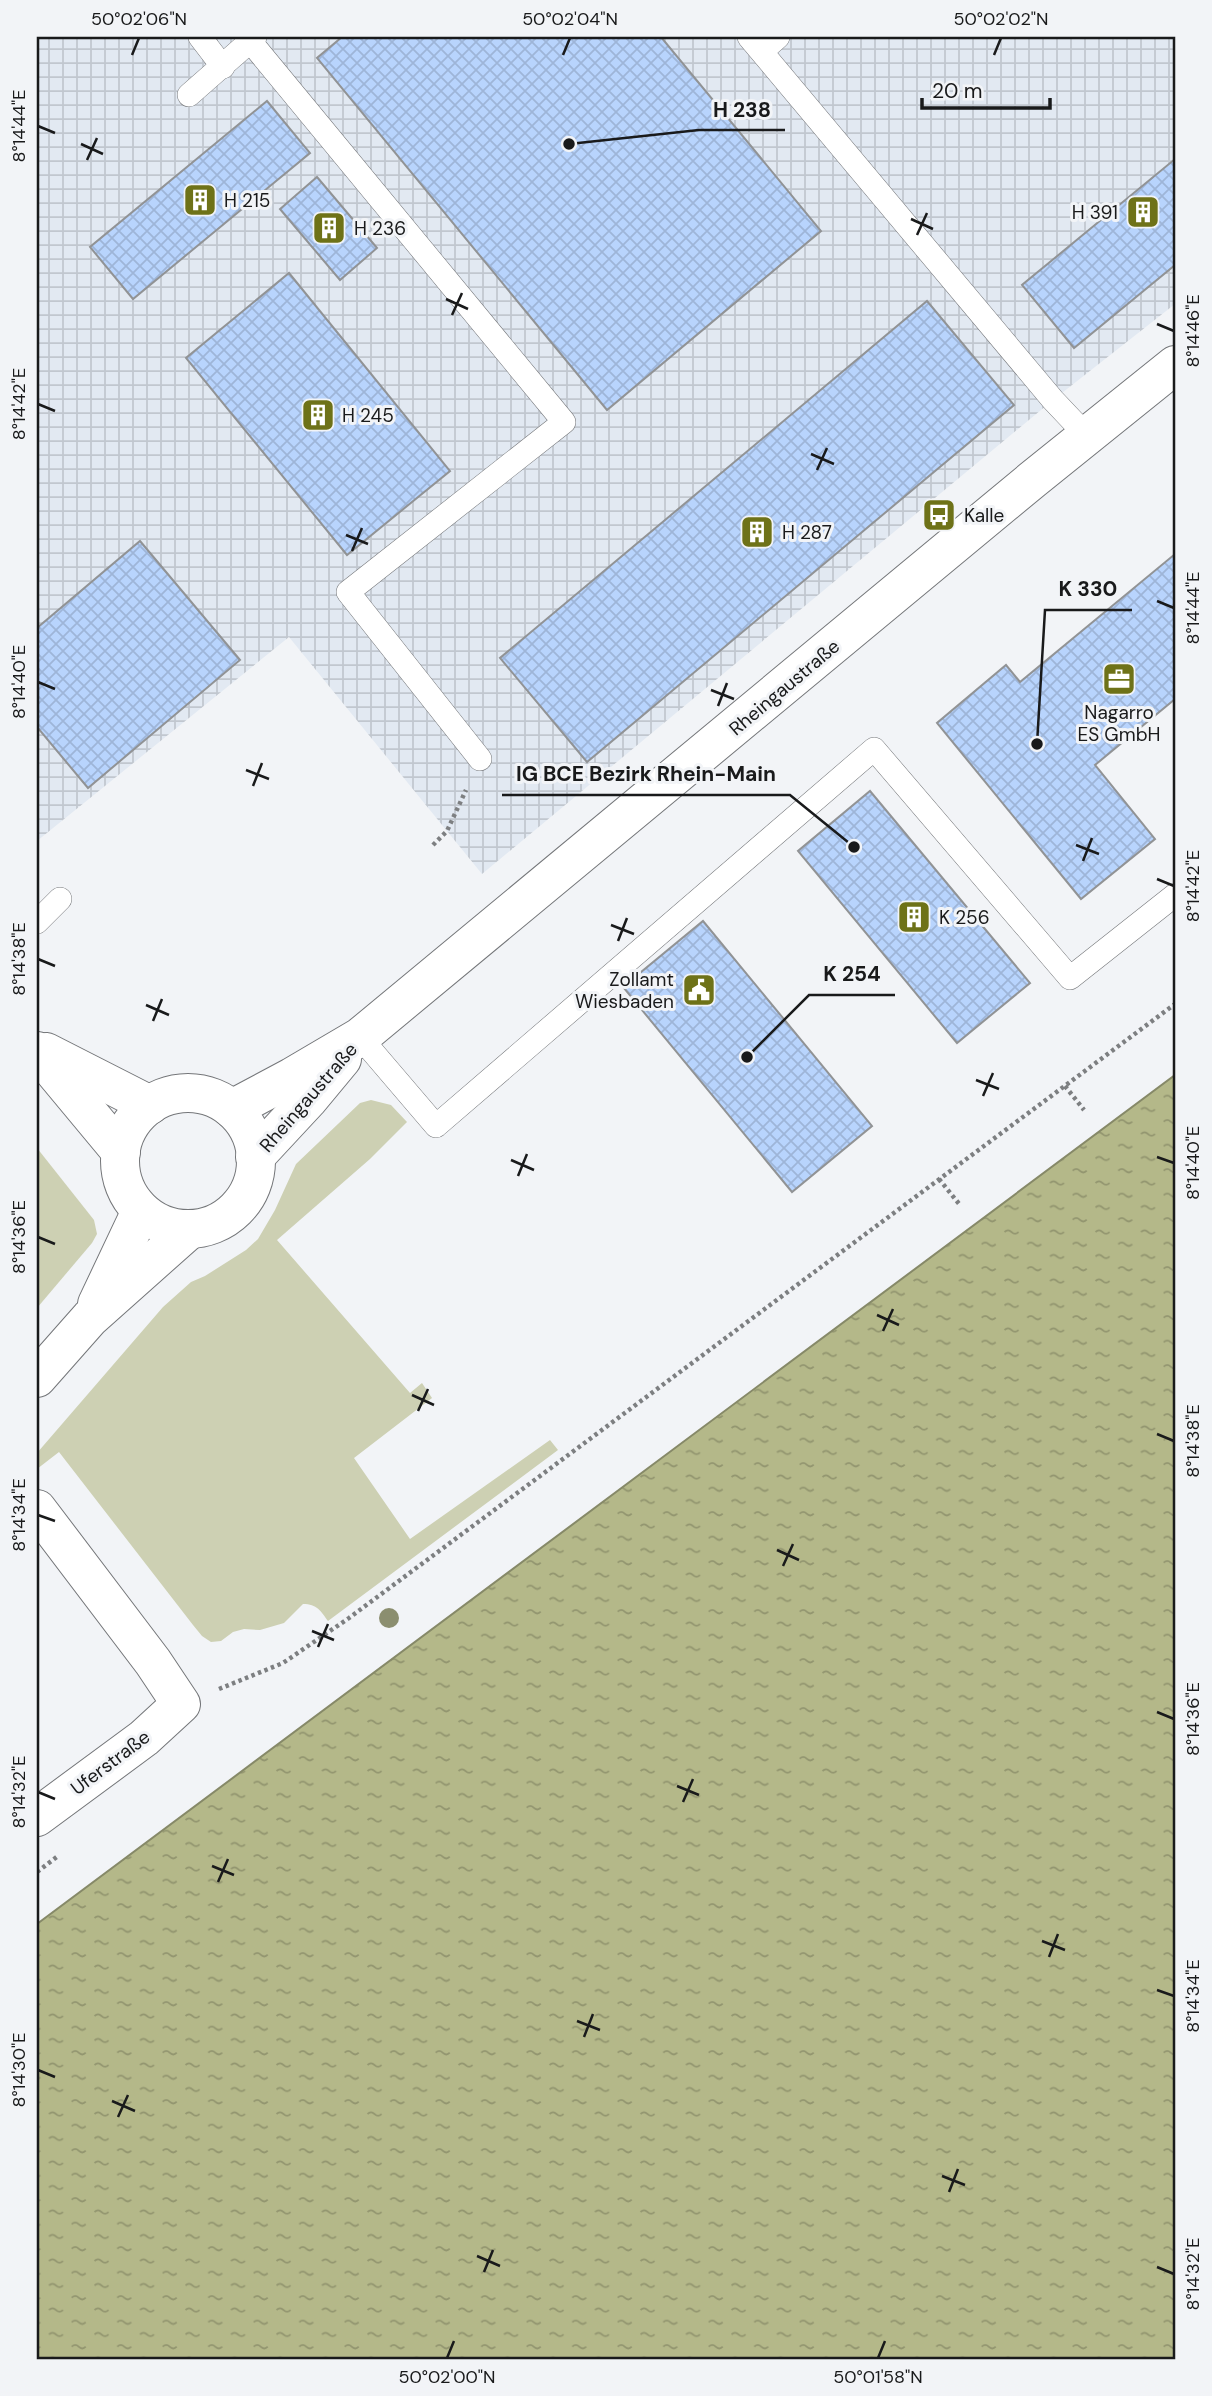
<svg xmlns="http://www.w3.org/2000/svg" width="1212" height="2396" font-family="'DM Sans',sans-serif">
<defs>
<pattern id="industrial-grid" width="8" height="8" patternUnits="userSpaceOnUse" patternTransform="scale(1.75)"><rect width="8" height="8" fill="#e2e9f2"/><path d="M0 4h8M4 0v8" fill="none" stroke="#c1c7cf"/></pattern>
<pattern id="water-ripples" width="26" height="14" patternUnits="userSpaceOnUse" patternTransform="scale(1.75)"><rect width="26" height="14" fill="#b4b889"/><path d="M2 4q2-2 4 0t4 0M15 11q2-2 4 0t4 0" fill="none" stroke="#92956f"/></pattern>
<pattern id="building-cross-hatch" width="8" height="8" patternUnits="userSpaceOnUse" patternTransform="scale(1.75)"><rect width="8" height="8" fill="#b8d4fd"/><path d="M0 0l8 8M0 8l8-8" fill="none" stroke="#9eb5d8"/></pattern>
</defs>
<rect width="100%" height="100%" fill="#f2f4f7"/>
<!-- industrial -->
<path fill="url(#industrial-grid)" d="M37,37h1138v267l-122,96 -571,474 -193,-237 -252,204z"/>
<!-- grass -->
<g fill="#cdd0b3">
<path d="M371,1100l20,5 16,17 -37,37 -93,81 133,153 12,-10 10,15 -78,60 56,81 140,-99 8,10 -230,171c-7,-10 -11,-17 -25,-17l-19,19 -24,7 -16,-1 -11,3 -12,9 -10,1 -9,-6 -9,-11 -134,-173 -22,17v-16l126,-146 28,-25 14,-6 41,-26 12,-11 17,-29 21,-46 64,-61z"/>
<path d="M37,1148l57,72 3,14 -5,9 -55,65z"/>
</g>
<!-- water -->
<path fill="url(#water-ripples)" stroke="#868968" stroke-width="2" d="M1175,1075v1284h-1138v-435z"/>
<!-- building -->
<g fill="url(#building-cross-hatch)" stroke="#919395" stroke-width="2">
<path d="M342,37h319l160,194 -214,179 -290,-352z"/>
<path d="M267,101l43,52 -177,146 -43,-52z"/>
<path d="M1175,159v106l-101,83 -52,-63z"/>
<path d="M317,177l60,71 -37,32 -60,-71z"/>
<path d="M289,273l161,198 -103,84 -161,-197z"/>
<path d="M927,301l87,104 -427,357 -87,-104z"/>
<path d="M140,541l100,119 -152,128 -51,-61v-99z"/>
<path d="M1175,554v145l-80,66 60,74 -74,60 -144,-176 69,-58 14,17z"/>
<path d="M870,791l160,192 -73,60 -159,-192z"/>
<path d="M703,921l169,205 -80,66 -169,-205z"/>
</g>
<g fill="none" stroke-linecap="round" stroke-linejoin="round">
<defs>
<g id="lane">
<path d="M200,37l23,30"/>
<path d="M749,37l304,363 34,36"/>
<path d="M250,41l314,381 -216,170 132,167"/>
<path d="M762,51l16,-14"/>
<path d="M189,95l66,-58"/>
<path d="M37,922l23,-23"/>
<path d="M360,1037l76,89 438,-377 196,229 105,-83"/>
</g>
<path id="street" d="M37,1509l116,153 28,42 -37,34 -107,79"/>
<g id="secondary">
<path d="M37,1051l84,101"/>
<path d="M46,1052l104,53"/>
<circle cx="188" cy="1161" r="68"/>
<path d="M232,1109l60,-32 68,-40 672,-557 143,-115"/>
<path d="M255,1157l53,-57 34,-41"/>
<path d="M97,1304l44,-93"/>
<path d="M37,1378l53,-60 100,-89"/>
</g>
</defs>
<!-- lane casing -->
<use href="#lane" stroke="#747679" stroke-width="24"/>
<!-- street casing -->
<use href="#street" stroke="#747679" stroke-width="40"/>
<!-- secondary casing -->
<use href="#secondary" stroke="#747679" stroke-width="40"/>
<!-- path -->
<g stroke="#7d7f81" stroke-width="4.5" stroke-dasharray="3.5 3.5" stroke-linecap="butt">
<path d="M433,845l14,-14 19,-41"/>
<path d="M1065,1086l19,24"/>
<path d="M939,1179l21,26"/>
<path d="M219,1689l64,-26 66,-45 826,-614"/>
<path d="M37,1872l21,-16"/>
</g>
<!-- lane -->
<use href="#lane" stroke="#fff" stroke-width="23"/>
<!-- street -->
<use href="#street" stroke="#fff" stroke-width="38"/>
<!-- secondary -->
<use href="#secondary" stroke="#fff" stroke-width="38"/>
</g>
<!-- trees -->
<circle fill="#8b8e6f" cx="389" cy="1618" r="10"/>
<!-- ticks -->
<path fill="none" stroke="#191a1b" stroke-width="2.5" d="M132,55l7,-17M563,55l7,-17M994,55l7,-17M38,126l17,7M81,144l22,10M87,160l10,-22M911,219l22,10M917,235l10,-22M446,299l22,10M452,315l10,-22M1157,324l17,7M38,404l17,7M811,454l23,10M817,470l10,-22M346,535l22,9M352,551l10,-23M1157,601l17,7M38,682l17,7M711,690l23,9M718,706l9,-23M246,770l23,9M253,786l9,-23M1076,845l23,9M1083,861l9,-23M1157,879l17,7M611,925l23,9M618,941l9,-23M38,959l17,7M146,1005l23,10M153,1021l9,-22M976,1080l23,9M983,1096l10,-23M1157,1157l17,6M511,1160l23,10M518,1176l9,-22M38,1237l17,7M877,1315l22,10M883,1331l10,-22M412,1395l22,10M418,1411l10,-22M1157,1434l17,7M38,1515l17,6M777,1550l22,10M783,1566l10,-22M312,1631l22,9M318,1647l10,-23M1157,1712l17,7M677,1786l22,9M38,1792l17,7M683,1802l10,-23M212,1866l22,9M218,1882l10,-23M1042,1941l23,9M1049,1957l9,-23M1157,1990l17,6M577,2021l23,9M584,2037l9,-23M38,2070l17,7M112,2101l23,10M118,2117l10,-22M942,2176l23,9M949,2192l9,-23M477,2256l23,10M1157,2267l17,7M484,2272l9,-22M447,2358l7,-17M878,2358l7,-17"/>
<!-- icons -->
<defs>
<symbol id="building-square" viewBox="-11 -11 22 22"><rect x="-9" y="-9" width="18" height="18" rx="4" fill="#6e7218" stroke="#f2f4f7"/><path d="M-4-6H4V6H1V3H-1V6H-4ZM-2.5-4.3h1.7v1.8h-1.7ZM.8-4.3h1.7v1.8H.8ZM-2.5-1h1.7V.8h-1.7ZM.8-1h1.7V.8H.8Z" fill="#fff"/></symbol>
<symbol id="bus-square" viewBox="-11 -11 22 22"><rect x="-9" y="-9" width="18" height="18" rx="4" fill="#6e7218" stroke="#f2f4f7"/><path d="M-5-6H5V4H4V6H2V4H-2V6H-4V4H-5ZM-3.5-4V0h7V-4ZM-3.5 1.2v1.5H-2V1.2ZM2 1.2v1.5H3.5V1.2Z" fill="#fff"/></symbol>
<symbol id="office-square" viewBox="-11 -11 22 22"><rect x="-9" y="-9" width="18" height="18" rx="4" fill="#6e7218" stroke="#f2f4f7"/><path d="M-6-3h4V-5.5h4V-3h4V5H-6ZM-1-4.5V-3h2v-1.5ZM-6 0V1H6V0Z" fill="#fff"/></symbol>
<symbol id="civic-square" viewBox="-11 -11 22 22"><rect x="-9" y="-9" width="18" height="18" rx="4" fill="#6e7218" stroke="#f2f4f7"/><path d="M-.6-6.5H3V-4.5H.6V-3L4-1V1h2V6H-6V1h2V-1L-.6-3ZM-1.2 2.5V6h2.4V2.5Z" fill="#fff"/></symbol>
</defs>
<g fill-rule="evenodd">
<use href="#building-square" x="181" y="181" width="38" height="38"/>
<use href="#building-square" x="1124" y="193" width="38" height="38"/>
<use href="#building-square" x="310" y="209" width="38" height="38"/>
<use href="#building-square" x="299" y="396" width="38" height="38"/>
<use href="#bus-square" x="920" y="496" width="38" height="38"/>
<use href="#building-square" x="738" y="513" width="38" height="38"/>
<use href="#office-square" x="1100" y="660" width="38" height="38"/>
<use href="#building-square" x="895" y="898" width="38" height="38"/>
<use href="#civic-square" x="680" y="971" width="38" height="38"/>
</g>
<g text-anchor="middle" stroke-width="6" stroke-linejoin="round" paint-order="stroke">
<!-- poi labels -->
<g font-size="19" fill="#191a1b" stroke="#f2f4f7" text-anchor="start">
<text x="224" y="207">H 215</text>
<text x="1118" y="219" text-anchor="end">H 391</text>
<text x="354" y="235">H 236</text>
<text x="342" y="422">H 245</text>
<text x="964" y="522">Kalle</text>
<text x="782" y="539">H 287</text>
<text x="1119" y="719" text-anchor="middle">Nagarro<tspan x="1119" dy="22">ES GmbH</tspan></text>
<text x="939" y="924">K 256</text>
<text x="674" y="986" text-anchor="end">Zollamt<tspan x="674" dy="22">Wiesbaden</tspan></text>
</g>
<!-- street labels -->
<g font-size="19" fill="#191a1b" stroke="#f2f4f7">
<text transform="translate(784 687) rotate(-40)" y="7">Rheingaustraße</text>
<text transform="translate(308 1097) rotate(-49)" y="7">Rheingaustraße</text>
<text transform="translate(110 1762) rotate(-37)" y="7">Uferstraße</text>
</g>
</g>
<!-- callouts -->
<path fill="none" stroke="#191a1b" stroke-width="2.5" d="M569 144L699 130H785M1037 744L1045 610H1132M854 847L790 795H502M747 1057L809 995H895"/>
<g fill="#191a1b" stroke="#f2f4f7" stroke-width="2.5">
<circle cx="569" cy="144" r="7"/>
<circle cx="1037" cy="744" r="7"/>
<circle cx="854" cy="847" r="7"/>
<circle cx="747" cy="1057" r="7"/>
</g>
<g font-size="21" text-anchor="middle" font-weight="bold" fill="#191a1b" stroke="#f2f4f7" stroke-width="6" stroke-linejoin="round" paint-order="stroke">
<text x="742" y="117">H 238</text>
<text x="1088" y="596">K 330</text>
<text x="646" y="781">IG BCE Bezirk Rhein-Main</text>
<text x="852" y="981">K 254</text>
</g>
<!-- border -->
<rect width="1212" height="2396" fill="none" stroke="#f2f4f7" stroke-width="77"/>
<!-- scale -->
<path d="M922 98v10h128v-10" fill="none" stroke="#191a1b" stroke-width="3.5"/>
<text x="932" y="98" font-size="21" fill="#191a1b" stroke="#f2f4f7" stroke-width="5" paint-order="stroke">20 m</text>
<rect x="38" y="38" width="1136" height="2320" fill="none" stroke="#191a1b" stroke-width="2.5"/>
<g font-size="18" text-anchor="middle" fill="#191a1b">
<text x="139" y="25">50°02'06"N</text>
<text x="570" y="25">50°02'04"N</text>
<text x="1001" y="25">50°02'02"N</text>
<text transform="translate(19 126) rotate(-90)" y="6">8°14'44"E</text>
<text transform="translate(1193 331) rotate(-90)" y="6">8°14'46"E</text>
<text transform="translate(19 404) rotate(-90)" y="6">8°14'42"E</text>
<text transform="translate(1193 608) rotate(-90)" y="6">8°14'44"E</text>
<text transform="translate(19 682) rotate(-90)" y="6">8°14'40"E</text>
<text transform="translate(1193 886) rotate(-90)" y="6">8°14'42"E</text>
<text transform="translate(19 959) rotate(-90)" y="6">8°14'38"E</text>
<text transform="translate(1193 1163) rotate(-90)" y="6">8°14'40"E</text>
<text transform="translate(19 1237) rotate(-90)" y="6">8°14'36"E</text>
<text transform="translate(1193 1441) rotate(-90)" y="6">8°14'38"E</text>
<text transform="translate(19 1515) rotate(-90)" y="6">8°14'34"E</text>
<text transform="translate(1193 1719) rotate(-90)" y="6">8°14'36"E</text>
<text transform="translate(19 1792) rotate(-90)" y="6">8°14'32"E</text>
<text transform="translate(1193 1996) rotate(-90)" y="6">8°14'34"E</text>
<text transform="translate(19 2070) rotate(-90)" y="6">8°14'30"E</text>
<text transform="translate(1193 2274) rotate(-90)" y="6">8°14'32"E</text>
<text x="447" y="2383">50°02'00"N</text>
<text x="878" y="2383">50°01'58"N</text>
</g>
</svg>
